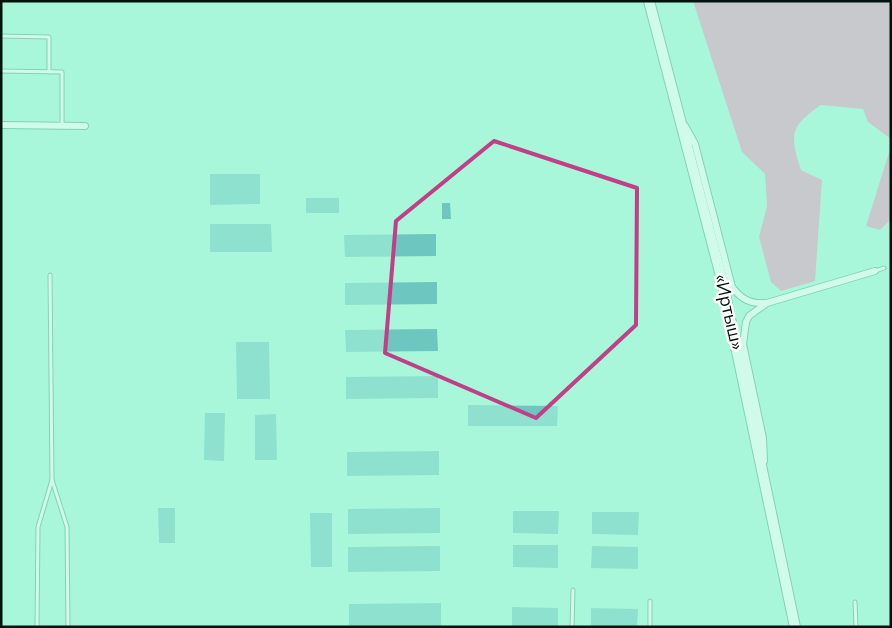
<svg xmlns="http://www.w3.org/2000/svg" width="892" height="628" font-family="Mulish,sans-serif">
<rect width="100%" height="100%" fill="#a9f7db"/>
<!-- forest -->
<g fill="#eb90bc">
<path d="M693,1h198v138l-23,-17 -5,-13 -42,-4c-32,22 -31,30 -20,65l21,10 -7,101 -34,10 -10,-9 -12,-45 8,-31 -2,-32 -23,-22z"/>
<path d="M891,146v73l-11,11 -14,-4z"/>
</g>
<!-- building -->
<g fill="#6ec6c0">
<path d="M210,174h50v30l-50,1z"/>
<rect x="306" y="198" width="33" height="15"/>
<path d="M442,203h8l1,16h-9z"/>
<path d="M210,224h61l1,28h-62z"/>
<path d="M436,234v22l-91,1 -1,-22z"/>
<path d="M437,282v22l-92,1v-22z"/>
<path d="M437,329l1,22 -92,1 -1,-22z"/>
<path d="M236,342h33l1,57h-33z"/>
<path d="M438,376v22l-92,1v-22z"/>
<path d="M468,405l90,1 -1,20h-89z"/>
<path d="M205,413h20l-1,48 -20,-1z"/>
<path d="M276,414l1,46h-22v-45z"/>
<path d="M439,451v24l-92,1v-24z"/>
<path d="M158,508h17v35h-16z"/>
<path d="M440,508v25l-92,1v-25z"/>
<path d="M513,511h46l-1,23 -45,-1z"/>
<path d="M592,512h47l-1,23 -46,-1z"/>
<path d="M310,513h22v54h-21z"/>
<path d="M513,545h45v23l-45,-1z"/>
<path d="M440,546v25l-92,1v-25z"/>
<path d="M592,546l46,1v22l-47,-1z"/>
<path d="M441,603v24h-92v-23z"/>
<path d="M512,607l46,1v19h-46z"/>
<path d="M591,608l47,1 -1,18h-46z"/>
</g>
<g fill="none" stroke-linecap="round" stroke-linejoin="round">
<defs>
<g id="service">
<path d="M1,36l48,1v35"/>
<path d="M1,71l61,1v53"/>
<path d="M875,271l9,-3"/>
<path d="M52,480l15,47 1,100"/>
<path d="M855,602l1,25"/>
<path d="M37,627l1,-100 14,-47 -2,-205"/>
<path d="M572,627l1,-37"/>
<path d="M650,627v-26"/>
</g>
<g id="minor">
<path d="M1,125l84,1"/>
<path d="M685,126l10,18 37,143c9,12 18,17 33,16"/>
<path d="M764,461l-1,-23 -20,-94 3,-22 3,-6 18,-13 108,-32"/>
</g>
<path id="trunk" d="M649,1l73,279 73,347"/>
</defs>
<!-- service casing -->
<use href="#service" stroke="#57a38a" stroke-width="5"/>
<!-- minor casing -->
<use href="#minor" stroke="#57a38a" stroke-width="8"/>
<!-- trunk casing -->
<use href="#trunk" stroke="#57a38a" stroke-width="12"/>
<!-- service -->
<use href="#service" stroke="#fff" stroke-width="3"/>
<!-- minor -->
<use href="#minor" stroke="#fff" stroke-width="6"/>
<!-- trunk -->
<use href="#trunk" stroke="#fff" stroke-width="10"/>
</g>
<!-- marked area -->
<path d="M0 0H892V628H0ZM494,141l143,47 -1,137 -100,93 -151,-65 11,-132z" fill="#a9f7db" fill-opacity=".55" fill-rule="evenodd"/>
<path fill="none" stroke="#c13f87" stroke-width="4" stroke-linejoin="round" d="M494,141l143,47 -1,137 -100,93 -151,-65 11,-132z"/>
<g text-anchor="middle" stroke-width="5" stroke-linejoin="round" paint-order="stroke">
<!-- street labels -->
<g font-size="18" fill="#00140d" stroke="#fff">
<text transform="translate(729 312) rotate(77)" y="6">«Иртыш»</text>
</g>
</g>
<!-- border -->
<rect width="892" height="628" fill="none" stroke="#00140d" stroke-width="5"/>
</svg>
